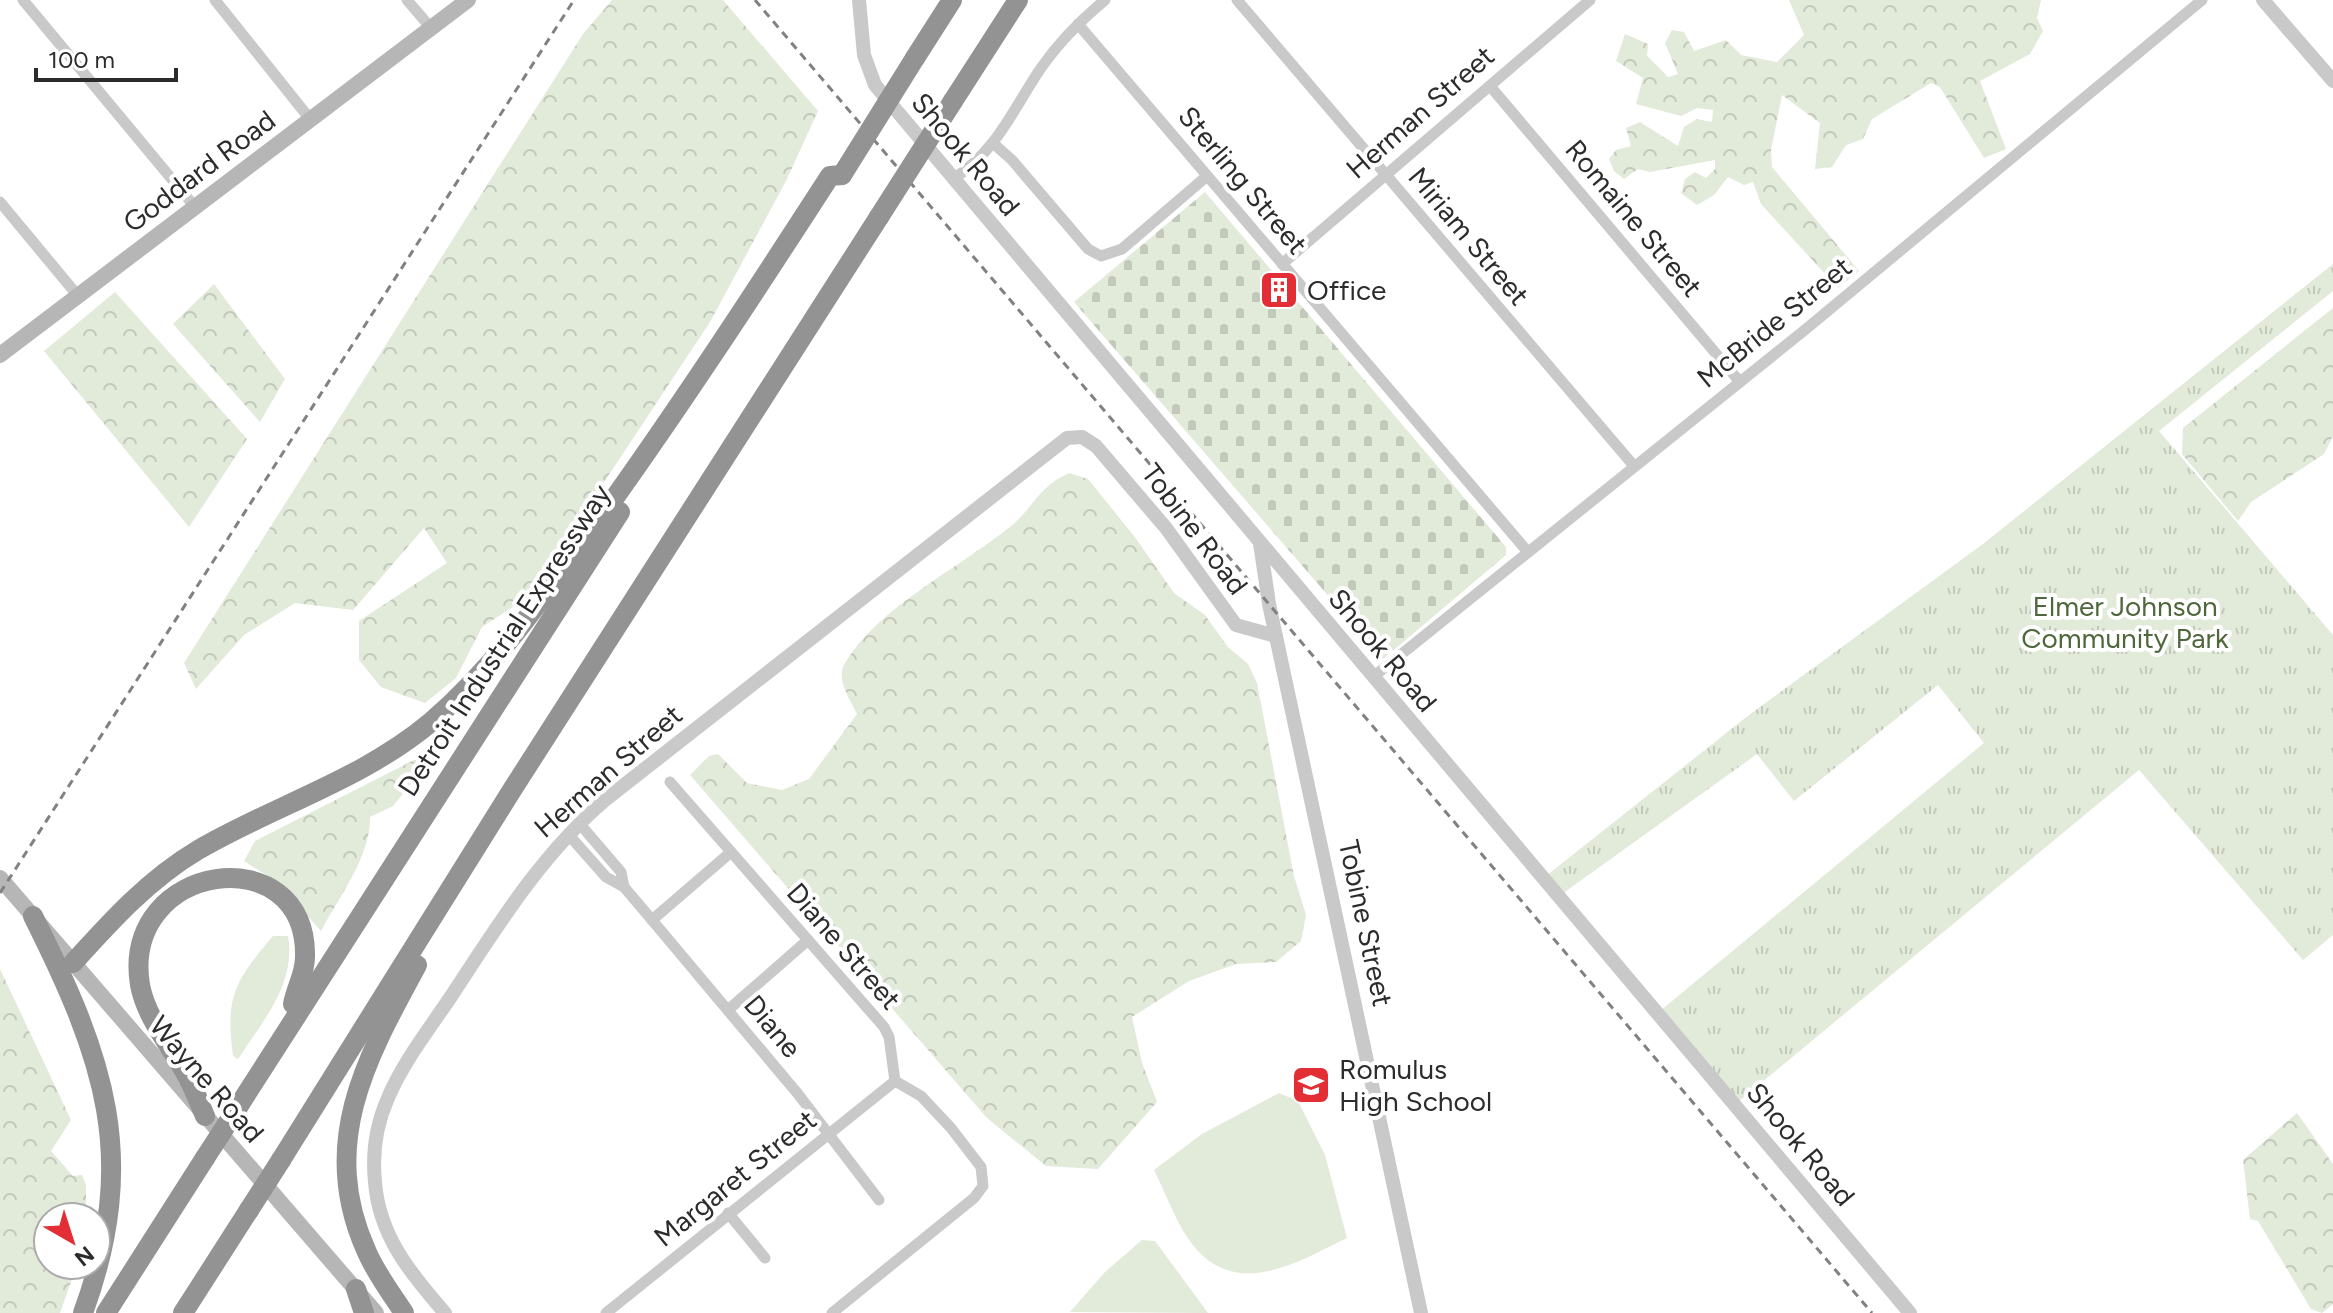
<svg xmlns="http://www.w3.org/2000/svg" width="2333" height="1313" font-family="Figtree,sans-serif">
<defs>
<pattern id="forest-crowns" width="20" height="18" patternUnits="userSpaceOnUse" patternTransform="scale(2)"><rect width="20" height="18" fill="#e2eada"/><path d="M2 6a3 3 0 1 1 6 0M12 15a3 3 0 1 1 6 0" fill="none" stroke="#c2c9bb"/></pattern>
<pattern id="cemetery-stones" width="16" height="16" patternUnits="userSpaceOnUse" patternTransform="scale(2)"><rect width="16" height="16" fill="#e2eada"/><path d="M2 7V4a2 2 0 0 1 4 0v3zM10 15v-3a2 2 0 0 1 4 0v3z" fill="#c2c9bb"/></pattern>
<pattern id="park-tufts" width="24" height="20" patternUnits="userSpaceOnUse" patternTransform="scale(2)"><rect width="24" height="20" fill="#e2eada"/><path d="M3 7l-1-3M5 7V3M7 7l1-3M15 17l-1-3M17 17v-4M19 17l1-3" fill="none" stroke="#c2c9bb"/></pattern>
</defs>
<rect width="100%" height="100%" fill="#fff"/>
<!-- grass -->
<g fill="#e2eada">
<path d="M273,936h15c8,48 -24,83 -50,123l-5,-3c-8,-60 2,-75 40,-120z"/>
<path d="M1279,1093l19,8 27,54 22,83c-53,26 -116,65 -160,-1 -13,-20 -22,-45 -33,-67l48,-36z"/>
<path d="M1142,1240l13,1 53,72 -138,-1 35,-40z"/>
</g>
<!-- forest -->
<g fill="url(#forest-crowns)">
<path d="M612,0h111l95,111 -32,70 -76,141 -182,275 -46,30 -26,51 -31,25 -44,-16 -22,-27v-39l88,-58 -23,-35 -71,82 -58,-7 -51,32 -48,54 -12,-26 399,-629z"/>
<path d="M1789,0h252l-4,18 6,13 -13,23 -50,27 26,68 -22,9 -44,-71 -9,-4 -59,36 -9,20 -17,6 -14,22 -17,2 5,-46 -38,-28 -11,55 1,17 87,104 -21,17 -77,-84 -8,-22 -9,3 -16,-8 -14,18 -17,10 -16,-12 4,-14 10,-7 11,6 9,-9v-9l-65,12 -12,-3 -14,10 -10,-8 -5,-12 7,-9 15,-4 -5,-18 14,-6 38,24 6,-19 13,-8 15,3 1,-12 -16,-2 -16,8 -45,-12 7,-26 -27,-17 9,-27 23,10 -1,12 21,21 10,-3 -13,-31 7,-13 12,2 10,19 32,-11 15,15 36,7 27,-27z"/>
<path d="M214,284l71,95 -25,43 -87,-98z"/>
<path d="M115,292l132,147 -58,88 -145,-176z"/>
<path d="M2333,308v128l-9,18 -73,48 -13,19 -56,-67 1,-26z"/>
<path d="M1069,473l19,6 46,57 40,57 31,22 23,32 20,17 9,19 37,193 12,39 -5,26 -25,21 -40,2 -47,17 -57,36 10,46 15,39 -59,67 -52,-3 -59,-48 -297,-343 19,-19 9,-2 29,29 35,7 27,-11 48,-65c-7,-15 -22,-35 -12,-51 34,-57 115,-95 166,-137 25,-21 25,-37 58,-53z"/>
<path d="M418,758l-7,26 -18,22 -23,11c1,39 -31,80 -49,114l-44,-49 -33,-21 11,-20z"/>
<path d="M0,969l71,151 -20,31 22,25 9,-1 4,10v32h-38v48h29l-17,48h-60z"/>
<path d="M2297,1113l36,51v140l-11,9 -11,-4 -53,-88 -8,-2 -7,-59z"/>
</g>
<!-- cemetery -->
<path fill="url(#cemetery-stones)" d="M1205,192l301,355v8l-123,104 -309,-357z"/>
<!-- park -->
<path fill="url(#park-tufts)" d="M2333,264v27l-174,140 174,204v300l-30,25 -164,-190 -401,332 -78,-91 324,-268 -46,-58 -144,116 -37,-47 -195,140 -16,-18 203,-161 234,-171z"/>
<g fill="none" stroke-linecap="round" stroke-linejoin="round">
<!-- minor -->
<g stroke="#c9c9c9" stroke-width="11">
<path d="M23,0l172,207"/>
<path d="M215,0l95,119"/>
<path d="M407,0l24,28"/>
<path d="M1237,0l397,466"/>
<path d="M1078,24l449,527"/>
<path d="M1490,86l250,296"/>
<path d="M994,144l18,16 76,89 13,7 21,-7 85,-73"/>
<path d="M953,179c44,-28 60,-70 88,-111 18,-26 40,-48 64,-68"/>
<path d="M0,202l78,94"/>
<path d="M1282,264l308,-264"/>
<path d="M1373,677l433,-348 396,-329"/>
<path d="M670,782l214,245 5,10 6,44 26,15 30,32 30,39 2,19 -9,12 -142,115"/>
<path d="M579,823l42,49 3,15"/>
<path d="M568,834l38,43 18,10 28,33 146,174 81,106"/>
<path d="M652,920l79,-68"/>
<path d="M728,1010l80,-70"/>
<path d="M728,1213l37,45"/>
<path d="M606,1313l289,-232"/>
</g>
<!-- tertiary -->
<g stroke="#c9c9c9" stroke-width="14">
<path d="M859,0l5,55 11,30 1035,1228"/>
<path d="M2263,0l70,81"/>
<path d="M1260,543l9,61 152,709"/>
<path d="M445,1313c-34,-39 -66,-77 -70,-131 -3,-29 1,-57 13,-84 15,-36 42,-70 64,-103 46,-70 89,-140 153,-195l462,-362 15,-1 14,9 70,82 70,97 40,11"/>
</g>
<!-- secondary -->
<g stroke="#b6b6b6" stroke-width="16">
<path d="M0,355l468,-355"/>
<path d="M0,878l376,435"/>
</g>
<!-- motorway -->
<g stroke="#939393" stroke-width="20">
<path d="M915,58l37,-58"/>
<path d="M953,101l65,-101"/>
<path d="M33,916c71,142 107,241 50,397"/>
<path d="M73,963c38,-42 76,-84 125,-113 77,-45 164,-70 233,-128 66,-57 112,-125 162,-194 83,-115 160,-233 237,-352l12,-1"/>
<path d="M238,1107l382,-595"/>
<path d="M205,1116c-6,-14 -12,-30 -20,-44 -16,-28 -39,-55 -45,-87 -20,-124 168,-149 165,-28 0,17 -9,31 -12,47"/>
<path d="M281,1160l231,-370 367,-573"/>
<path d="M356,1289l8,24"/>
<path d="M106,1313l99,-155"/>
<path d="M183,1313l66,-103"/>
<path d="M404,1313c-13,-20 -29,-41 -38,-63 -48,-107 1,-193 51,-285"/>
</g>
<!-- rail -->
<g stroke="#818181" stroke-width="3" stroke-dasharray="8 6" stroke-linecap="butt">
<path d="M755,0l1117,1313"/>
<path d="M0,893l574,-893"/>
</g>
<!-- motorway-bridge -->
<g stroke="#939393" stroke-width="20">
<path d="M842,175l73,-117"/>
<path d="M879,217l74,-116"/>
<path d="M205,1158l33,-51"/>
<path d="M249,1210l32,-50"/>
</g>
</g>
<!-- icons -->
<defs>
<symbol id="building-square" viewBox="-11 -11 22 22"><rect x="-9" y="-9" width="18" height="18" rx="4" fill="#e32e36" stroke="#fff"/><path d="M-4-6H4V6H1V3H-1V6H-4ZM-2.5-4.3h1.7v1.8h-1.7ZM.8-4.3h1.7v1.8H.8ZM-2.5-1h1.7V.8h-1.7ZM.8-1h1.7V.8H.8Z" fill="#fff"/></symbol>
<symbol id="school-square" viewBox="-11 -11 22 22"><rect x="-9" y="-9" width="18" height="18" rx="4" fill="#e32e36" stroke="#fff"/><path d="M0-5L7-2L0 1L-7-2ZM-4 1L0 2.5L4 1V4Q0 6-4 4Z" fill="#fff"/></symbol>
</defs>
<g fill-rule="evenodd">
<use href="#building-square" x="1257" y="268" width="44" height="44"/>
<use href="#school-square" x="1289" y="1063" width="44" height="44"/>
</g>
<g text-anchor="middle" stroke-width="8" stroke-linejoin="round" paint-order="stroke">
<!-- street labels -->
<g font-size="28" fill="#2c2c2c" stroke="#fff">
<text transform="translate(1420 112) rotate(-41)" y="10">Herman Street</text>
<text transform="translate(966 154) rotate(50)" y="10">Shook Road</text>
<text transform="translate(199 171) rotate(-37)" y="10">Goddard Road</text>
<text transform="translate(1243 180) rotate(50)" y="10">Sterling Street</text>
<text transform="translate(1634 218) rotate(50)" y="10">Romaine Street</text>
<text transform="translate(1469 236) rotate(50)" y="10">Miriam Street</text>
<text transform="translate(1774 322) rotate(-39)" y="10">McBride Street</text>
<text transform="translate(1195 529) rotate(53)" y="10">Tobine Road</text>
<text transform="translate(504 640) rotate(-57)" y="10">Detroit Industrial Expressway</text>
<text transform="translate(1383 650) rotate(50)" y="10">Shook Road</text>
<text transform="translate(608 771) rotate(-41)" y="10">Herman Street</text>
<text transform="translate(1366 923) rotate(78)" y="10">Tobine Street</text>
<text transform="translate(844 946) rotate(49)" y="10">Diane Street</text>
<text transform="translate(773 1026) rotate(50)" y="10">Diane</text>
<text transform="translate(207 1079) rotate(49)" y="10">Wayne Road</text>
<text transform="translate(1801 1144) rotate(50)" y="10">Shook Road</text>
<text transform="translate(735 1178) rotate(-39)" y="10">Margaret Street</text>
</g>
<!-- poi labels -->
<g font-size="28" fill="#2c2c2c" stroke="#fff" text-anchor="start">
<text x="1307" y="300">Office</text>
<text x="1339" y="1079">Romulus<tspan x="1339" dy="32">High School</tspan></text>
</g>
<!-- park labels -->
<g font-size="28" fill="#4e673b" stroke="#fff">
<text x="2125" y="616">Elmer Johnson<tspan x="2125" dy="32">Community Park</tspan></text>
</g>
</g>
<!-- north arrow -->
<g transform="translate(72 1241) rotate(141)"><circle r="38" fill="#ffffff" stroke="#ababab" stroke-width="2"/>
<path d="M0-6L14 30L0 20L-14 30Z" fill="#e32e36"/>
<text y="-12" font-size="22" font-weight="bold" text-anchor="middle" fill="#2c2c2c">N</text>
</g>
<!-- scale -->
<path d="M36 68v12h140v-12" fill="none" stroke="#2c2c2c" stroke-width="4"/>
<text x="48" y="68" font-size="24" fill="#2c2c2c" stroke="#ffffff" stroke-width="6" paint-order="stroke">100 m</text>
</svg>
